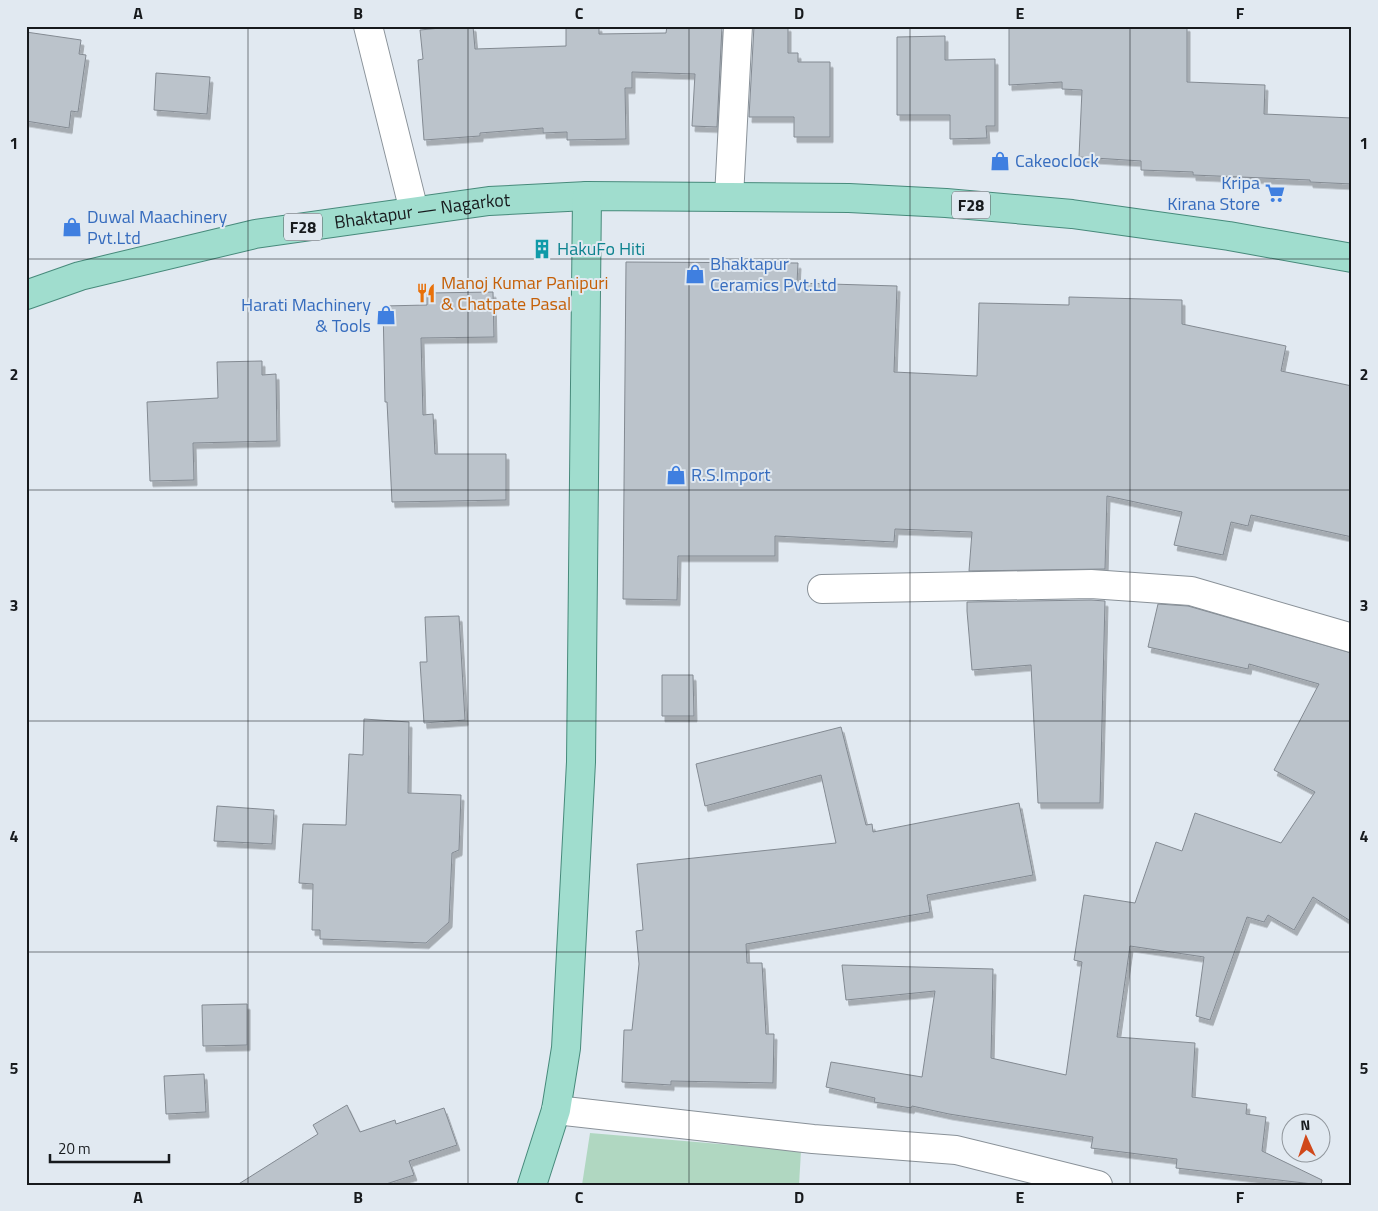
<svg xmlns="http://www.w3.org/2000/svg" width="1378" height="1211" font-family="'Titillium Web',sans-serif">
<defs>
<filter id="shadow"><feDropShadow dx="3" dy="5.5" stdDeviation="0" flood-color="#0004"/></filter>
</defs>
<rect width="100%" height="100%" fill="#e1e9f1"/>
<!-- green -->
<path fill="#b0d7c1" d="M590,1133l211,18 -2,34h-217z"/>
<!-- building -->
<g fill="#bbc3cb" stroke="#838a92" filter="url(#shadow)">
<path d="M461,26h12l2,23 91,-3v-20h33v8l67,-1 1,-7h55l-5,101 -25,-1 3,-52 -63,-2v16h-7l1,51 -59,1v-8l-24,1v-5l-63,5v3l-56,4 -6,-80 5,-1 -3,-29z"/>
<path d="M754,26h34v27h10v9h32v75h-36v-20h-45z"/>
<path d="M1009,26h178v56l78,3 -1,29 88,4v66l-42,-2v-2l-117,-5v-3l-52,-2v-9l-62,-4 3,-67 -20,-1v-7l-53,3z"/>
<path d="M26,32l55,8 -2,14 7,1 -8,57 -7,-1 -2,17 -43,-7z"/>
<path d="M945,36v24l50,-1v67h-9l1,12 -37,1v-24h-53v-78z"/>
<path d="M156,73l54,4 -3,37 -53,-4z"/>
<path d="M626,262l172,1 -1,20 100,3 -3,86 83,4 2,-73 90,2v-8l113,3v24l104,22 -5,25 71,15v151l-101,-22 -3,11 -17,-4 -8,33 -49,-10 8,-33 -75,-16 -2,73 -136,2 3,-39 -77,-3 -1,13 -119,-6v20h-97l-1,44 -54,-1z"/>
<path d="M493,292l1,45 -73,1 2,77 10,-1 2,40h71v46l-114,2 -5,-100h-2l-2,-96 44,-1v-12z"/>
<path d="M262,361v14l14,-1 1,67 -84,2 1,37 -44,1 -3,-79 71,-4 -1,-36z"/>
<path d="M1091,600l14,1 -5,202h-62l-7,-138 -59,5 -5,-59v-9z"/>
<path d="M1158,604l30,2 164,47v269l-39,-25 -19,33 -26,-15 -4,7 -17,-5 -37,103 -14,-4 8,-59 -74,-11 -13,91 78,6 -3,54 55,7 -1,10 20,3 -4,34 60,29 -1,5 -145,-17 1,-9 -86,-11 2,-11 -144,-23 -37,-8 -1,2 -37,-6 1,-4 -49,-11 5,-25 91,15 13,-86 -89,9 -4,-35 151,4 -2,89 75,17 16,-113 -8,-2 10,-65 51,8 21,-61 26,9 13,-38 86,30 34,-51 -41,-22 45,-86 -70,-20 -1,5 -100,-22z"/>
<path d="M459,616l6,104 -41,3 -4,-61h7l-2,-45z"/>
<path d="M662,675h31l1,41h-32z"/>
<path d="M364,719l45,3 -1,71 53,2 -2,55 -7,3 -3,69 -23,21 -106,-4v-9h-8l1,-46 -14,-1 4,-59 43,1 3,-71 14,1z"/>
<path d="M841,727l25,98 6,-1 1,8 146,-29 14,72 -106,20 3,17 -184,32 1,19h15l4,71h8l-1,49 -102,-2v4l-49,-3 2,-52h8l7,-66 -3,-33 7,-1 -6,-66 199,-21 -15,-68 -116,31 -9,-42z"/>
<path d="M217,806l57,4 -2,34 -58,-3z"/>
<path d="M247,1004v41l-44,1 -1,-41z"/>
<path d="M204,1074l2,38 -40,2 -2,-38z"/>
<path d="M347,1105l13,27 35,-12 1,4 48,-16 13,37 -48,16 5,14 -31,10h-146l81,-51 -5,-9z"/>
</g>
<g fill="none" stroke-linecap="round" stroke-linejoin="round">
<defs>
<g id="minor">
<path d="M368,26l46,185"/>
<path d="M729,197l9,-171"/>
<path d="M822,589l269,-5 100,7 161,47"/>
<path d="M556,1110l257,29 143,11 142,35"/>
</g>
<g id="primary">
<path id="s1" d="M26,295l54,-19 175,-42 234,-33 98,-5 262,2 97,5 126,11 157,22 123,22"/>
<path d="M532,1185l24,-75 10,-62 15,-286 6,-566"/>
</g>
</defs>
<!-- minor casing -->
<use href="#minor" stroke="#899198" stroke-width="30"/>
<!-- primary casing -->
<use href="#primary" stroke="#478a7b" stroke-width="30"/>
<!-- minor -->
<use href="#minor" stroke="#fff" stroke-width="28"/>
<!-- primary -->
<use href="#primary" stroke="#a0ddce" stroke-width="28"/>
</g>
<!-- grid -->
<path fill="none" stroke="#171a1d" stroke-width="1" stroke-opacity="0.55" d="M248,26v1159M468,26v1159M689,26v1159M910,26v1159M1130,26v1159M26,259h1326M26,490h1326M26,721h1326M26,952h1326"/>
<!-- icons -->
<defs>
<symbol id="shop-bare" viewBox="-9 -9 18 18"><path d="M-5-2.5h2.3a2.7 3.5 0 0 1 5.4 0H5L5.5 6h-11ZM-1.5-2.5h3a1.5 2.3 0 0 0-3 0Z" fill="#3f7fe0" stroke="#e1e9f1" stroke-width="2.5" paint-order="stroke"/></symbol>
<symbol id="supermarket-bare" viewBox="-9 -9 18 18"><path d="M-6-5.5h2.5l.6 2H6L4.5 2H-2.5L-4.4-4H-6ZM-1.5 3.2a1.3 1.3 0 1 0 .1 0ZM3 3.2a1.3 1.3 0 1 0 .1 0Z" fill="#3f7fe0" stroke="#e1e9f1" stroke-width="2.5" paint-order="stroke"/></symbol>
<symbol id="building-bare" viewBox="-9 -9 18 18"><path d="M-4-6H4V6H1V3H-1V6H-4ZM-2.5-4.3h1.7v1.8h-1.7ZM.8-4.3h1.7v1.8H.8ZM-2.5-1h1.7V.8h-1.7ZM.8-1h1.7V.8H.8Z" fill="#0f9aa8" stroke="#e1e9f1" stroke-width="2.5" paint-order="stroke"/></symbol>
<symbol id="restaurant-bare" viewBox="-9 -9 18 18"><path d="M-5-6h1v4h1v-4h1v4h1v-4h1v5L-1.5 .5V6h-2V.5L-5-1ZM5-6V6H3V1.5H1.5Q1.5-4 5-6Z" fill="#e8710a" stroke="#e1e9f1" stroke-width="2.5" paint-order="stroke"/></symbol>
</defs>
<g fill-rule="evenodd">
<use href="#shop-bare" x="986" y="147" width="28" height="28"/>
<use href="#supermarket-bare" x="1261" y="179" width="28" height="28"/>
<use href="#shop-bare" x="58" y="213" width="28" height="28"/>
<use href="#building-bare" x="528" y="235" width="28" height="28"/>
<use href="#shop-bare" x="681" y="260" width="28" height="28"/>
<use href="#restaurant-bare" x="412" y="279" width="28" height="28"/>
<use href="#shop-bare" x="372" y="301" width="28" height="28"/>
<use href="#shop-bare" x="662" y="461" width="28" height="28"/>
</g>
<g text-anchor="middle" stroke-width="4" stroke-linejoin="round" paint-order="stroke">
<!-- shield labels -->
<g fill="#e1e9f1" stroke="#54585d" stroke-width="1">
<rect x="952" y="191.5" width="38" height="27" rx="4"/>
<rect x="284" y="213.5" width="38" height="27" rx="4"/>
</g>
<g font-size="16" font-weight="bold" fill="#171a1d">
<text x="971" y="211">F28</text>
<text x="303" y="233">F28</text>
</g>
<!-- shop labels -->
<g font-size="18" fill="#366cbe" stroke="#e1e9f1" text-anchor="start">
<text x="1015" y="167">Cakeoclock</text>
<text x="1260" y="189" text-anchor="end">Kripa<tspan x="1260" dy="21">Kirana Store</tspan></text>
<text x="87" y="223">Duwal Maachinery<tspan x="87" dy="21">Pvt.Ltd</tspan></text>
<text x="710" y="270">Bhaktapur<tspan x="710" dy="21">Ceramics Pvt.Ltd</tspan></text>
<text x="371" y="311" text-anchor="end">Harati Machinery<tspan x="371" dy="21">&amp; Tools</tspan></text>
<text x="691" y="481">R.S.Import</text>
</g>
<!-- street labels -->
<g font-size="18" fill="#171a1d" stroke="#e1e9f1">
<text dy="6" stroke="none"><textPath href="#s1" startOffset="406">Bhaktapur — Nagarkot</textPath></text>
</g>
<!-- culture labels -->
<g font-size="18" fill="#0d838f" stroke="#e1e9f1" text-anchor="start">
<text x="557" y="255">HakuFo Hiti</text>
</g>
<!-- food labels -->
<g font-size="18" fill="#c56008" stroke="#e1e9f1" text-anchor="start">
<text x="441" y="289">Manoj Kumar Panipuri<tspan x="441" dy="21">&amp; Chatpate Pasal</tspan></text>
</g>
</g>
<!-- border -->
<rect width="1378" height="1211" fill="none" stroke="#e1e9f1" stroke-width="55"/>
<!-- north arrow -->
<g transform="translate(1306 1138) rotate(357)"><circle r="24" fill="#e1e9f1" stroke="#90969c"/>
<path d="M0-4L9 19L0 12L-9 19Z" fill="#d0481a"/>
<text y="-8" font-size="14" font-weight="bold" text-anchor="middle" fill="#171a1d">N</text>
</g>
<!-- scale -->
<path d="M50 1154v8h119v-8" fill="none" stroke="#171a1d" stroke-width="2.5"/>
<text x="58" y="1154" font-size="15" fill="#171a1d" stroke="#e1e9f1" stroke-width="4" paint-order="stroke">20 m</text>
<rect x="28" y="28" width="1322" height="1156" fill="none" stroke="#171a1d" stroke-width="2"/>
<g font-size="16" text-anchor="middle" font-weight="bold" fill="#171a1d">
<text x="138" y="19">A</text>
<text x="358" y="19">B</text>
<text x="579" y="19">C</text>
<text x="799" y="19">D</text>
<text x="1020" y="19">E</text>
<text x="1240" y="19">F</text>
<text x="14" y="149">1</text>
<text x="1364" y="149">1</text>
<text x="14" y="380">2</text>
<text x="1364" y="380">2</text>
<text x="14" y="611">3</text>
<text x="1364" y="611">3</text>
<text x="14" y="842">4</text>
<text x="1364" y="842">4</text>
<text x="14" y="1074">5</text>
<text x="1364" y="1074">5</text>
<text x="138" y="1203">A</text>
<text x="358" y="1203">B</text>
<text x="579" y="1203">C</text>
<text x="799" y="1203">D</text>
<text x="1020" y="1203">E</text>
<text x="1240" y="1203">F</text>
</g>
</svg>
